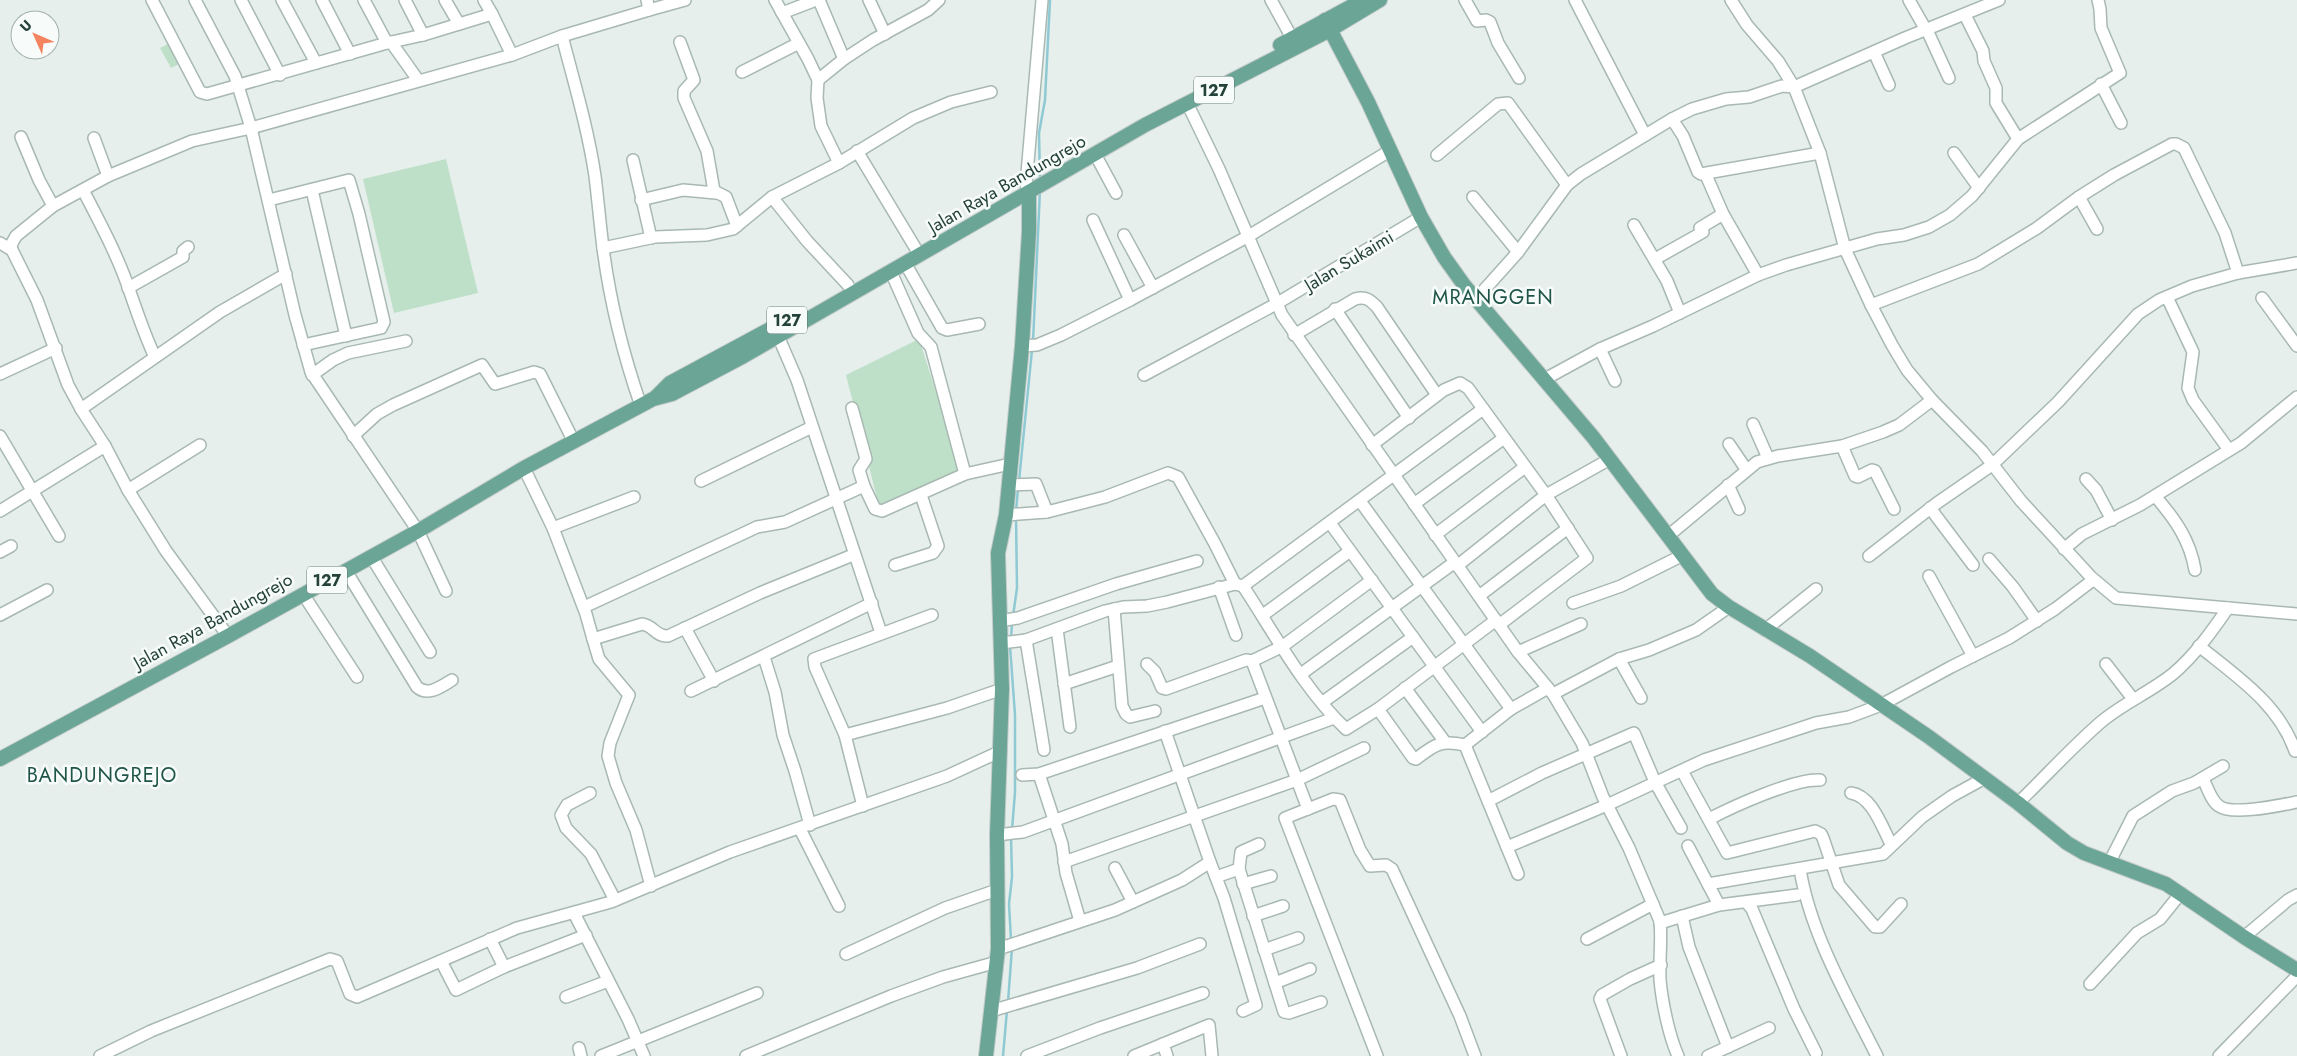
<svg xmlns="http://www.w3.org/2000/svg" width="2297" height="1056" font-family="Jost,sans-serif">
<rect width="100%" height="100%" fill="#e6efeb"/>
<!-- green -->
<g fill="#bfe0c8">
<path d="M170,43l11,20 -10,5 -11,-20z"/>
<path d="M446,159l32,134 -84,20 -31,-134z"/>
<path d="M919,339l43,134 -83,33 -33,-131z"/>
</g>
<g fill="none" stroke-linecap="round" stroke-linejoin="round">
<!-- stream -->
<g stroke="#8ec9d4" stroke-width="2.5">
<path d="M1040,180l-1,-47 6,-33 5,-100"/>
<path d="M1033,342l7,-152"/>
<path d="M1019,481l13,-131"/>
<path d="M1016,511l2,-22"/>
<path d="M1013,616l4,-28 -1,-71"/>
<path d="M1011,638l1,-14"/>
<path d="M1010,646l5,69v77l-3,38"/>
<path d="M1011,836l1,41 -3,27 2,36"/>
<path d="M1008,1002l4,-54"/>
<path d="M1003,1056l4,-46"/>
</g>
<defs>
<g id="minor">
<path d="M152,0l48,92 7,2 180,-51 36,-8 69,-21 20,41"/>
<path d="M195,0l40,76 16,52 44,187 16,57 107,159 28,60"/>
<path d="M241,0l39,75"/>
<path d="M282,0l34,63"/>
<path d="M322,0l28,54"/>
<path d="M364,0l23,43"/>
<path d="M405,0l18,35"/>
<path d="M445,0l14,24"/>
<path d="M484,0l8,14"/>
<path d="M775,0l33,59 10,21 -1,18 4,28 18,37"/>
<path d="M819,0l25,59"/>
<path d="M869,0l16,34"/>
<path d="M1271,0l21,38"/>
<path d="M1465,0l12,21 9,-1 4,2 8,21 21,35"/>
<path d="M1575,0l70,135"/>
<path d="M1731,0l16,25 31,36 16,26 26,66 25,96 26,56 21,40 15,25 25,30 50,51 39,50 70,76 25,21 181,16"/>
<path d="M1909,0l17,30"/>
<path d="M649,10l36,-10"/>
<path d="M782,13l34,-13"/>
<path d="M1965,15l18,36 1,10 12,27v15l22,36"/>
<path d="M1927,30l22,48"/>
<path d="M562,36c12,46 26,93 33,140 3,24 5,48 8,72 7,54 20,106 38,158"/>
<path d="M391,42l27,38"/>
<path d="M680,42l14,38 -10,11v7l23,53 7,40 12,6 11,29"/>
<path d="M1874,52l15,33"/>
<path d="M742,72l57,-29"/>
<path d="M818,80l26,-21 29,-19 55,-30 11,-10"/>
<path d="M2101,84l20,39"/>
<path d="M1188,105l31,64 63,146 236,337 35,42 29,49 21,54 26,51 31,73c2,19 -1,39 0,59 2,22 9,56 18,76"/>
<path d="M1672,119l11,17 15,36 3,2 119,-21"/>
<path d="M21,137l18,43 14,26"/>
<path d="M94,138l14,38"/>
<path d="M857,151l59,98"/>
<path d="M1954,153l25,35"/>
<path d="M1095,154l21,39"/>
<path d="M1437,155l61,-51 10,-1 59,82"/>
<path d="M633,160l18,78"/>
<path d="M1706,175l17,39 35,61"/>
<path d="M1026,185l16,-185"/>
<path d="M83,190c17,33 35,66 47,102 8,23 15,44 25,65"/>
<path d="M312,190l34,146"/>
<path d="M772,197l35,44 41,44"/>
<path d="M1473,197l45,55"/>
<path d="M2079,197l18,32"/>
<path d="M269,200l80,-20 10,34 25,108 -3,6 -78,17"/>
<path d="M641,200l42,-10 33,3"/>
<path d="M1093,220l37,80"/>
<path d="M1634,225l33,56 13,32"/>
<path d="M1124,235l29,53"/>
<path d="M0,243l12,7 25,50 31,85 13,24 24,37 23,44 38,61 62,85"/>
<path d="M603,248l52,-11 52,-2 26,-6 39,-32 67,-34 74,-45 38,-16 40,-10"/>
<path d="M12,250l-1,-5 5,-9 37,-30 55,-30 84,-35 59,-13 261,-73 50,-19 87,-26 -2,-10"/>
<path d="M1655,259l48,-27 -3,-4 23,-14"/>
<path d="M905,263l37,65 5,2 32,-6"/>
<path d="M891,272l27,61 13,14 34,127"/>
<path d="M128,288l55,-31v-6l5,-4"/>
<path d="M2167,297l26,55 -5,36 5,12 36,50"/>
<path d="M2262,298l35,48"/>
<path d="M1476,299l42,-47 49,-67 14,-11 91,-55 20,-10 34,-10 23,-2 33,-11 12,1 111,-49 94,-38"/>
<path d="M1871,305l107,-41 59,-36 42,-31 35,-22 58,-31h4l8,4 41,85 13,40"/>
<path d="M1335,309l74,109"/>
<path d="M1294,335l61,-36c11,-3 15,1 22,8l60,88"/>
<path d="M778,336l19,44 84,253"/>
<path d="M1022,346l15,-1 24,-10 69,-35 117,-63 144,-87"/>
<path d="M1600,349l15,32"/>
<path d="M0,374l56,-26"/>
<path d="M312,375l21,-15 15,-7 58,-12"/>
<path d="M1144,375l132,-71 145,-87"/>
<path d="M1545,379l55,-30 53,-23 105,-51 28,-10 91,-26 27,-4 25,-8 21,-12 22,-19 46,-57 102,-66 -19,-45 -1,-19 -2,-9"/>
<path d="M852,408l14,51 -7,11 5,16"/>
<path d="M81,409l139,-97 66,-38"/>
<path d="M1753,424l15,34"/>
<path d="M0,436l59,100"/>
<path d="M353,436l24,-22 16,-9 89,-40 13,19 39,-12 6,2 34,68"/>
<path d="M1729,444l17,25"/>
<path d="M1372,445l72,-55 16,-7 8,5 78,107 41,63 -88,67"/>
<path d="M1842,446l13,30 3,1 14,-7 3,1 19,38"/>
<path d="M524,468l29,60 33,86 7,25 49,-15c11,1 14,13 26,12l92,-43 93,-38"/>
<path d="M2086,479l10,11 16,30"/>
<path d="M701,481l111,-54"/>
<path d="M1008,485l28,-1 11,28 58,-15 63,-24 10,4 37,67 20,40"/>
<path d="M1728,485l11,24"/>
<path d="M128,490l72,-45"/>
<path d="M2155,496c20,23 35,44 40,74"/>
<path d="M1360,501l151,208"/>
<path d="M1414,504l90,-66"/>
<path d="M1930,508l43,57"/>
<path d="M0,511l105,-65"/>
<path d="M1006,515l41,-3"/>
<path d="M1330,523l152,209"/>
<path d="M553,528l81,-31"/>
<path d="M1435,535l90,-68"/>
<path d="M1668,536l89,-74 21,-6 64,-10 41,-14 16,-7 33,-25"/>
<path d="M2064,549l18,-15 58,-29 101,-62 56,-46"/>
<path d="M0,552l11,-6"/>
<path d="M371,556l59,96"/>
<path d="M1869,556l68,-53 55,-38 66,-63 80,-88 21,-14 33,-14 46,-13 59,-10"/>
<path d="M1989,559l24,28 24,34"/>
<path d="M895,565l38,-12 5,-7 -17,-51"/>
<path d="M1457,566l89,-71 64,-36"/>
<path d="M346,571l71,116c11,10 25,-1 35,-7"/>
<path d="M1929,576l44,80"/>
<path d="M1243,586c31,47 62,105 103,143l32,-20 118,-89"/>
<path d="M1219,587l17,48"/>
<path d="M303,594l54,83"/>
<path d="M1479,596l89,-68"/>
<path d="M1573,603l48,-17 62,-31"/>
<path d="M584,607l156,-72 17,-8 28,-5 79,-36 11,23 7,2 83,-37 45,-10"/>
<path d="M1114,609l8,97 4,8 4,3 25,-6"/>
<path d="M0,615l47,-25"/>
<path d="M1263,615l87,-64"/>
<path d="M1000,621l18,-3 98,-34 81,-23"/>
<path d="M685,628l29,53"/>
<path d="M1057,629l13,98"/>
<path d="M1765,630l51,-41"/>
<path d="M593,639l6,20 30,36 -19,48 -2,13 8,27 20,47 15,56"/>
<path d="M1026,640l18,110"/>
<path d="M1001,643l25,-3 79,-29 18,-4 24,-1 20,-4 68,-18 8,2 240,-177"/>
<path d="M2199,646c37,30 80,58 96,105"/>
<path d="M1518,652l63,-28"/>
<path d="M764,657l11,35 8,43 12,36 15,54"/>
<path d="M1619,659l22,39"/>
<path d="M1252,661l31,-15 89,-66"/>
<path d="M1147,664l8,8 7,16 4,1 80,-29 6,1 56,148"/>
<path d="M2106,664l27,35"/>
<path d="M1301,674l154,-112"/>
<path d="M1064,684l54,-18"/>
<path d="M1405,688l40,54"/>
<path d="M691,691l181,-88"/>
<path d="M1553,694l66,-35 30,-9 47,-20 33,-23"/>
<path d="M1323,702l90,-65"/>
<path d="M1378,709l35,49 3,1c19,-15 25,-19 49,-14"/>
<path d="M845,735l102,-27 55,-19"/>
<path d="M1682,771l45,82 88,-22 6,3 2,4 16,47 36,42h5l21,-23"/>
<path d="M1039,774l23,70 4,29 14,48"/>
<path d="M1022,775l17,-1 226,-76"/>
<path d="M2203,779c4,7 8,22 16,27 13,10 62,-1 78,-4"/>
<path d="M590,793l-23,12 -6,10 5,13 25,26 24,46"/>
<path d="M1851,793c21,3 31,34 40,51"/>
<path d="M1488,801l54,-28 92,-40 21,49 26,46"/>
<path d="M2018,803c28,-27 54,-56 83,-81 22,-19 50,-30 73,-49 21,-18 38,-42 54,-65"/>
<path d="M863,806l-18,-71 -30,-68 -1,-8 118,-44"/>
<path d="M1709,819c23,-12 86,-41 111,-39"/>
<path d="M800,829l39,77"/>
<path d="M997,835l26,-3 311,-114"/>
<path d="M1688,846l31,59"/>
<path d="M1507,847l100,-42 97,-45 112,-37 33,-6 32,-12 70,-38 58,-29 46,-29 38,-29"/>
<path d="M1064,862l233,-82 67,-32"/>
<path d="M1210,862l14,36 32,107 -13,6"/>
<path d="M2109,863l24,-47 39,-25 22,-8 29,-17"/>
<path d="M1115,868l18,34"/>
<path d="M1239,869l45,143 5,1 32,-11"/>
<path d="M1800,869c10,64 48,129 77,187"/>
<path d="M1518,874l-53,-129 46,-36 37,-21"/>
<path d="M1216,877l23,-8 2,-17 18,-8"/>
<path d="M1243,884l28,-8"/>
<path d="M1708,884l175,-30 39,-37 30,-21 31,-17"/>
<path d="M1747,903l5,6 42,100 22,44"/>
<path d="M574,913l54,106 16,37"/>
<path d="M1253,916l30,-10"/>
<path d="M1682,916l7,31 39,100"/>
<path d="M1660,923l59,-18 78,-10"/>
<path d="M2244,937l44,-37 9,-5"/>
<path d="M490,939l14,28"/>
<path d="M1587,939l66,-35"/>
<path d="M998,949l117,-39 67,-30 28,-18 -45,-131"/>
<path d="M1264,950l34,-12"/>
<path d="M846,954l99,-46 52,-18"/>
<path d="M441,961l15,29 48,-23 82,-32"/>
<path d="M1275,983l35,-14"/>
<path d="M2090,984l47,-51 23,-14 21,-26"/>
<path d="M566,997l42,-16"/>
<path d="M991,1011l146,-43 63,-24"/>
<path d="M1163,1044l4,12"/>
<path d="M579,1048l2,8"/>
<path d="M100,1056l51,-25 179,-72 7,2 13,33 7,3 160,-69 94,-26 119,-50 217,-76 54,-25"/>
<path d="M601,1056l156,-63"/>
<path d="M746,1056l145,-60 52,-19 54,-15"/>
<path d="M1027,1056l73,-28 103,-35"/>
<path d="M1134,1056l75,-31 3,31"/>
<path d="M1377,1056l-92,-238 48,-19 7,1 20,50 10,16 16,-1 6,4 68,147 15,40"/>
<path d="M1621,1056l-21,-57 2,-4 28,-16 31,-14"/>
<path d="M1708,1056l61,-28"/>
<path d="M2219,1056l78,-80"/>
</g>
<g id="major">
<path d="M1325,20l43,82 53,115 23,40 20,28 129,152 119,157 17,13 81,49 119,81 89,66 49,40 17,10 82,31 78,53 53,33"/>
<path d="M1280,45l83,-45"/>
<path d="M656,397l14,-14 102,-55"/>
<path d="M0,759l228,-123 190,-105 106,-63 129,-69 19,-5 70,-37 403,-232 185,-95 50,-30"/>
<path d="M986,1056l12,-107 -1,-114 5,-146 -4,-136 8,-38 16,-169 7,-114v-40"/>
</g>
</defs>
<!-- minor casing -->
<use href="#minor" stroke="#a8b8b2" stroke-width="14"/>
<!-- major casing -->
<use href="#major" stroke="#c2cac8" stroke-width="16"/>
<!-- minor -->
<use href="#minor" stroke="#fff" stroke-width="11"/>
<!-- major -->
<use href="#major" stroke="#6aa596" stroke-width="14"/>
</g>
<g text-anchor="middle" stroke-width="5" stroke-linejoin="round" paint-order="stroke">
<!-- shield labels -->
<g fill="#f7fbf9" stroke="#637a73" stroke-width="1">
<rect x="1194" y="76.5" width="40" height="27" rx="4"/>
<rect x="767" y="306.5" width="40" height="27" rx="4"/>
<rect x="307" y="566.5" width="40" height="27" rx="4"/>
</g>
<g font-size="16" font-weight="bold" fill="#24423a">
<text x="1214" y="96">127</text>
<text x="787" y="326">127</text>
<text x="327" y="586">127</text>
</g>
<!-- street labels -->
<g font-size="18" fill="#24423a" stroke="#f7fbf9">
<text transform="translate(1007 184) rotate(-30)" y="6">Jalan Raya Bandungrejo</text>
<text transform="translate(1349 261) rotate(-31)" y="6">Jalan Sukaimi</text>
<text transform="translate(213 621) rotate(-29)" y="6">Jalan Raya Bandungrejo</text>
</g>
<!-- quarter labels -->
<g font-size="20" letter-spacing="1" fill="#1f5548" stroke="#f7fbf9">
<text x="1493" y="304">MRANGGEN</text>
<text x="102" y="782">BANDUNGREJO</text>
</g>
</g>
<!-- north arrow -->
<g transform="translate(35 35) rotate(315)"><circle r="24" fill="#f7fbf9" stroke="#a3b1ad"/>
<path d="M0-4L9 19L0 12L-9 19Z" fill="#f4845f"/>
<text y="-8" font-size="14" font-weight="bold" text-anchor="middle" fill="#24423a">U</text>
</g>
</svg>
